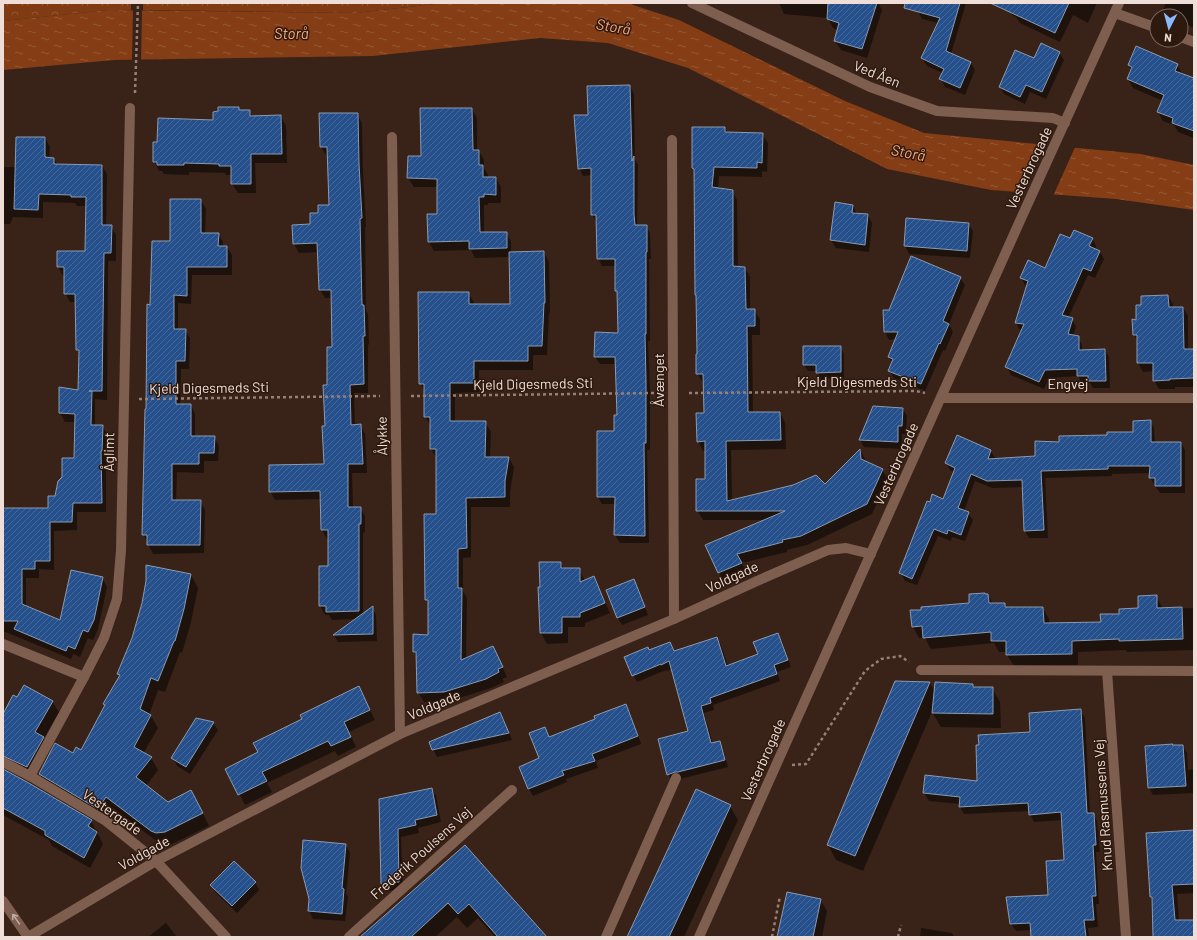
<svg xmlns="http://www.w3.org/2000/svg" width="1197" height="940" font-family="Barlow,sans-serif">
<defs>
<pattern id="forest-crowns" width="20" height="18" patternUnits="userSpaceOnUse"><rect width="20" height="18" fill="#813b12"/><path d="M2 6a3 3 0 1 1 6 0M12 15a3 3 0 1 1 6 0" fill="none" stroke="#935734"/></pattern>
<pattern id="water-ripples" width="26" height="14" patternUnits="userSpaceOnUse"><rect width="26" height="14" fill="#843d15"/><path d="M2 4q2-2 4 0t4 0M15 11q2-2 4 0t4 0" fill="none" stroke="#965936"/></pattern>
<pattern id="building-hatch" width="6" height="6" patternUnits="userSpaceOnUse"><rect width="6" height="6" fill="#25508c"/><path d="M-1 1l2-2M0 6l6-6M5 7l2-2" fill="none" stroke="#45699b"/></pattern>
</defs>
<rect width="100%" height="100%" fill="#392218"/>
<!-- forest -->
<g fill="url(#forest-crowns)">
<path d="M3,3h128v7h-23l-105,11z"/>
<path d="M143,3h301l-89,10 -212,-3z"/>
</g>
<!-- water -->
<path fill="url(#water-ripples)" d="M444,3h183l52,17 166,81 79,32 217,21 53,11v45l-78,-11 -125,-9 -104,-21 -199,-101 -80,-25 -68,-5 -167,18 -259,4 -111,10v-49l105,-11 247,3z"/>
<!-- pier -->
<g fill="#392218">
<path d="M133,8h9l-1,54h-9z"/>
<path d="M1039,142l37,3 -23,51 -38,-2z"/>
</g>
<!-- shadow -->
<g fill="#0007">
<path d="M776,3h102l4,7 -15,48 -26,-8 -6,-9 3,-11 -5,-2 -5,-10 -44,-4 -5,-11z"/>
<path d="M920,3h46l-15,51 20,9 4,7 -10,25 -20,-8 -4,-8 2,-6 -16,-7 -5,-8 16,-35 -16,-4 -4,-8z"/>
<path d="M1007,3h90l-9,20 -15,-8 -13,27 -40,-19 -4,-6 -4,-2 -6,-10z"/>
<path d="M1166,3h28v25l-13,-6v-6h-14l-4,-7z"/>
<path d="M1059,53l5,7 -18,39 -16,-7 -5,12 -21,-10 -4,-7 34,-27z"/>
<path d="M1129,65h48l6,10 11,4v59l-16,-6 -4,-7 -11,-4 -5,-9 5,-11 -30,-13 -5,-9 3,-9z"/>
<path d="M630,86l4,8 1,66 3,5 -1,56 1,5h8l4,7 1,26h-2l1,82h-2l2,48v61h-3l2,93h-29l-5,-8 1,-31h-14l-4,-7 17,-65 3,-16 -2,-52h-16l-5,-7 24,-23 -1,-39 -2,-4v-25h-14l-4,-8 -1,-36h-1l-4,-8v-39l-9,1 -4,-8 10,-52z"/>
<path d="M238,108l2,3h9l4,6 28,-1 5,10 1,37h-32l1,30h-18l-6,-9v-9h-6l-1,-2 -36,-1v3l-25,-1 -2,-3h-3l-5,-10 4,-18 56,-22z"/>
<path d="M472,109l5,9v33h2l5,9v8l4,7v3h8l5,9v16h-13v2h-4v28h22l5,8v11h33l5,10 1,51h-1l-2,42h-14v15h-54v22l-24,1v29h30l6,10 -1,26h19l5,9 -4,25v15h-39v50l-8,1v33l4,7 -1,61 27,-12 14,30 -5,2 2,3 -13,6 -41,13 -26,1 -6,-10 -1,-33 -3,-7v-17l15,1v-31l-3,-5 11,-85v-56l-6,-10v-23l-6,-9v-25l-5,-9 48,-90 6,9v3h37l-1,-48 -35,1 -4,-8 -37,1 -5,-9 9,-27v-28h-24l-6,-9 14,-21z"/>
<path d="M357,114l5,9 1,50 3,54h-1l1,84 2,3 1,30 -1,1v48h-14l1,33 5,-1 5,9 2,39h-15l1,35h7l5,8v16l-2,1v81l9,-6 4,7 1,26 -39,1 -4,-7 22,-16 -24,1 -3,-5h-4l-5,-9v-39h9v-28h-2l-5,-9 -1,-31 -46,1 -5,-9 55,-26 3,-79 5,-38 -1,-50h-7l-5,-8 -1,-38 -20,1 -5,-9 17,-19 8,-11 11,-8 -2,-51h-2l-5,-8z"/>
<path d="M725,128l3,5 34,1 6,9 -1,29 -5,-1v6l-43,-1 -1,13 14,2 5,9 1,67 7,1 5,9v33h4l6,9v16h-8l1,78h27l5,9 1,27 -55,1 1,51 93,-15 35,-36 5,9v3l17,8 6,9 -16,35 -65,31 -20,5v2l-45,11 4,10 -22,9 -18,-36 61,-26h-64l-6,-10 9,-30v-29h-3l-5,-10 7,-27 -1,-31h-1l-6,-10 1,-18 -1,-58 -1,-2 -1,-123 -2,-4z"/>
<path d="M45,138l5,9 -1,12h5l4,6 44,1 5,8 -1,52h5l5,9v26h-8l-1,139 -12,-1v27h7l5,8v25h-1v53h-29v18l-23,1v39l-15,-1v9h-13v29l35,14 41,-43 5,9 -9,42 -5,11 -5,-2 -8,19 -7,-3 -2,5 -68,-28v-124h2l2,2h42l26,-50 1,-37h-11l-5,-9v-25l19,3 1,-36 -3,-6 -1,-47h-6l-5,-9v-17h-2l-5,-9v-15h28l1,-46h-10l-2,-3 -32,-1v16l-30,-1 -3,7h-7v-57h13z"/>
<path d="M201,200l5,9 -1,25h13l5,8v5h4l5,8v20h-40l-1,29 -13,-1v27h7l5,8 -1,31h-8l-1,36h11l4,9v23h19l5,9 -1,15h-14v12l-27,-1 -1,29h24l5,9 -1,43 -51,1 -10,-20 8,-228 20,-64z"/>
<path d="M853,206l4,8 11,1 4,8 -3,29 -33,-4 -5,-8z"/>
<path d="M968,224l5,7 -3,27 -61,-4 -4,-8z"/>
<path d="M1092,238l4,8 -1,3 5,3 4,7 -9,19 -7,-3 -20,43 4,1 4,8 -3,9 5,1 4,8v6l23,-1 4,7 1,31h-17l-3,-5h-8l-4,-7 -29,2 -5,11 -33,-14 -4,-8 16,-37h-3l-4,-7 12,-37 -3,-1 -4,-7 24,-9 25,-30z"/>
<path d="M960,278l5,7 -16,39 4,8 -8,19 -2,-1 -18,41 -31,-13 -5,-7 3,-8 -3,-6 7,-18 -7,1 -4,-8 -1,-21h5z"/>
<path d="M1168,296l5,8v4h10l5,8v34h6v37h-19v2h-16l-5,-8v-10l-11,1 -5,-9v-21l-4,-7 -1,-15 4,1 5,-15z"/>
<path d="M840,347l4,7v24l-23,1 -4,-8h-9l-4,-6z"/>
<path d="M903,409l4,7 -1,18h-4v15l-38,-2 -4,-7z"/>
<path d="M1150,421l4,7 1,15h26l4,7v43h-25l-10,-15v-5l-38,1v2l-67,2 3,60h-19l-4,-7 -2,-44 -31,1 -17,-7 -11,30 4,2 5,7 -8,21 -13,-4 -1,4 -13,-5 -21,49 -12,-4 -4,-8 29,-70 14,-3 10,-28 -4,-2 -4,-7 45,-12 4,7 -1,1 42,-2 24,-14 74,-10z"/>
<path d="M1193,426h1v31z"/>
<path d="M561,563l3,6h15l6,12 8,-4 6,11 11,25 -25,10v4h-17v16l-21,1 -6,-11 -2,-45z"/>
<path d="M191,575l7,13 -7,34 -9,31 -2,-1 -15,40 -7,-2 -9,25 2,1 7,12 -15,26 8,4 7,12 -12,16 22,17h30l11,23 -37,18 -8,1 -5,-2 -46,-35 -7,13 -59,-35 -7,-12 34,-20 7,-3 39,-75 -1,-2z"/>
<path d="M633,580l4,8 11,27 -26,10 -4,-7z"/>
<path d="M988,595l5,9h11l3,4h36l6,11v5l53,-1 18,-8 19,-6 17,-13 7,13 31,-1v42l-67,2 -1,-2 -48,2v13l-64,1 -7,-11v-3h-8l-5,-9 -63,6 -6,-11h-6l-6,-11 57,-23z"/>
<path d="M778,634l4,7 9,26 -14,5 3,9 -67,24 1,5 -10,3 9,31 6,-2 4,7 5,18 -56,14 -4,-7 21,-43 -17,-62 -6,2v-1l-29,12 -12,-24 24,-7 25,1 43,-14 4,7 7,21 31,-11z"/>
<path d="M896,682l34,1 5,9 38,-7 2,3h17l8,14 1,26 -60,-1 -9,-15 -69,159 -27,-11 -8,-15z"/>
<path d="M18,698l34,3 7,11 -15,26 6,10 -16,30 -28,-11 -3,3v-54z"/>
<path d="M364,698l11,22 -26,12 7,15 -18,9 -3,-5 -68,32 5,9 -27,13 -18,-36z"/>
<path d="M626,706l4,7 11,31 -45,17 2,7 -32,11 1,3 -34,14 -4,-7 12,-31 3,-30 6,10 46,-18z"/>
<path d="M1080,710l5,8 5,96h3l4,7 3,31h-4l3,52h-3l2,23 -10,1 1,9h-57v-7l-16,1 -5,-7 38,-28 16,-35 -3,-41 -28,2 -4,-8v-3l-66,3 -4,-7v-3l-31,-3 -5,-8 54,-11 53,-49z"/>
<path d="M504,720l8,20 -75,17 -4,-8z"/>
<path d="M213,723l5,7 -28,44 -13,-8 -4,-8z"/>
<path d="M1183,746l4,7 1,17 6,-1v24l-41,2 -4,-7z"/>
<path d="M3,770l88,51 12,23 -13,24 -38,-22 -3,-6 -46,-25z"/>
<path d="M431,789l5,7 5,26 -23,6 1,5 -18,4 2,52 -17,2 -4,-7 -2,-84z"/>
<path d="M730,806l8,14 -54,117h-56z"/>
<path d="M1194,831v62l-17,1 2,27h15v16h-40l-1,-37 -3,-3z"/>
<path d="M346,845l4,8 -4,41 2,3 -3,24 -32,-2 -4,-8 1,-12z"/>
<path d="M465,846l80,91h-50l-17,-19 -11,10 -10,-11 -22,20h-62z"/>
<path d="M255,882l4,8 -22,23 -21,-20 -4,-7z"/>
<path d="M820,900l7,11 -5,26h-44z"/>
<path d="M166,923l11,14h-29z"/>
<path d="M921,928l31,5 2,4h-34z"/>
</g>
<!-- building -->
<g fill="url(#building-hatch)" stroke="#8a9ab1">
<path d="M828,3h49l-15,46 -28,-8 5,-18 -12,-4z"/>
<path d="M905,3h55l-14,48 25,11 -11,26 -21,-9 5,-10 -23,-11 19,-40 -36,-10z"/>
<path d="M990,3h79l-14,30z"/>
<path d="M1041,43l19,9 -18,40 -16,-7 -6,12 -21,-10 16,-37 19,8z"/>
<path d="M1136,46l42,18 -3,7 19,7v53l-22,-8 1,-5 -16,-6 7,-17 -37,-16 5,-12 -4,-2z"/>
<path d="M630,85l2,76 2,-5v58l1,11h12v27h-1v82h-1l1,47v62h-2l1,93 -31,-1 1,-38h-18v-66h17v-16h3l-2,-58h-21l1,-25 23,1 -1,-42h-2v-32h-18l-1,-44h-5v-47l-13,1 -4,-54h14l-1,-29z"/>
<path d="M218,107h21v3h11v6l31,-1 1,39h-31v30h-20v-18h-12v-2l-35,-1v2h-27v-3h-4v-20h4l1,-24 55,2v-8l5,-1z"/>
<path d="M420,108h52l1,42h6v15h4v12h13v18l-12,-1v3h-5l1,35h27v16l-38,1v-8l-41,1 -1,-28h10v-35l-30,-1 1,-22h13z"/>
<path d="M319,113h39l1,51 3,54 -2,1 2,86h2l1,31h-2l1,48 -14,1 1,40 10,-1 2,40h-15v43h13v17h-2v87l-33,1v-6h-7v-40h9v-36h-7l-1,-39 -51,1v-27l55,-1 -2,-38h3l-2,-41h4v-38h5l-1,-57h-12l-2,-47 -24,1 -1,-19 18,-1v-11h8v-8h11l-2,-58h-7z"/>
<path d="M692,127h33v5l38,1 -1,30 -5,-1v6l-43,-1 -2,20 21,3v76l12,1 1,42h9v17h-8l1,86h32l1,28 -55,1 1,60 66,-16 23,-10 9,9 35,-35 1,10 22,10 -16,35 -66,32 -19,4 1,2 -46,12 5,9 -24,10 -13,-28 80,-34h-89v-32h9v-38l-8,1 -1,-29h8l-1,-39h-7v-20h1l-1,-59h-1l-1,-126 -2,-1z"/>
<path d="M16,137h29v20l9,1v6l48,1v60h10l-1,28h-7l-2,138h-13h3l-1,34h12l-1,26h-1l1,52h-29l-1,19h-22v39h-15v8h-13v35l38,16 11,-50 32,7 -9,43 -6,12 -5,-2 -8,19 -7,-3 -2,5 -52,-22 4,-8h-15v-113h45v-12h7l3,-15 4,-4v-19h12l1,-44 -16,-1v-26l19,3 1,-40h-3l-1,-56h-11v-27h-7v-16h28l1,-54h-15v-2l-32,-1 -1,16 -24,-1z"/>
<path d="M170,199h31v34h18l-1,13h9v21h-40v29l-13,-1v34h12l-1,32h-9v43h15v32h24l-1,17h-15v11h-27v36h29l-1,45h-53v-10h-5l3,-126h1l1,-105 3,1 2,-64h18z"/>
<path d="M835,202l18,3 -1,8 16,1 -3,31 -35,-5z"/>
<path d="M906,218l63,5 -2,28 -63,-5z"/>
<path d="M1074,230l19,8 -4,8 11,5 -9,20 -8,-3 -21,47 11,3 -5,16 11,2v14l26,-1 1,32h-18v-5h-11v-7l-32,1 -6,12 -34,-15 19,-43 -9,-1 13,-42 -8,-3 8,-18 17,8 15,-34 10,4z"/>
<path d="M544,251l1,52h-1l-2,43h-14v15h-54v22h-24v38h36l-1,36h24l-4,24v16l-39,1 1,50 -9,1v39h4l-1,72 32,-14 10,21 -5,2 1,3 -13,7 -42,13 -27,1 -1,-41h-3v-18l15,1v-35h-3l-1,-86h12v-65h-6v-32h-6v-33h-5l-1,-92h51v12h41l-1,-52z"/>
<path d="M911,256l50,21 -18,44 6,3 -9,20 -1,-1 -18,41 -33,-13 5,-12 -5,-2 10,-25h-14l-1,-22h6z"/>
<path d="M1168,295l1,12h14l1,42h10v29l-24,1v1l-17,1v-18h-16v-28h-4l-1,-16 4,1v-15h5v-9z"/>
<path d="M803,346h38v26l-25,1v-8h-13z"/>
<path d="M873,406l30,2 -1,18h-4v16l-39,-2z"/>
<path d="M1151,420v22h30v44h-26v-8h-6l1,-12h-42v3l-67,2 3,59 -20,1 -2,-51 -35,1 -16,-7 -13,34 11,4 -8,23 -13,-5 -1,4 -13,-5 -22,50 -13,-6 28,-72 3,1 2,-8 11,5 12,-31 -10,-5 12,-28 34,15 -3,9 47,-3v-15l24,1v-6l48,-1v-3h26v-11z"/>
<path d="M539,562h22v6h19v14l14,-6 11,27 -25,10v4h-18v16h-22l-2,-46h2z"/>
<path d="M146,565l45,9 -7,35 -9,32h-1l-16,40 -7,-3 -11,31 11,6 -17,32 18,10 -16,20 32,25 23,-12 12,23 -38,19 -9,1 -5,-2 -45,-34 -8,12 -59,-35 16,-31 18,10 3,-6 5,3 24,-45 -2,-1 17,-29 -3,-1 15,-36 10,-35 4,-22z"/>
<path d="M634,579l11,28 -28,11 -11,-28z"/>
<path d="M985,593v1h3l1,9h16v4h38l1,16 57,-1 -1,-8h19v-5l19,-1v-12l19,-1v13l25,-1 1,32 -64,2v-2l-47,2v13l-66,1v-14h-15v-9l-68,6 -1,-12 -10,1 -2,-17h11v-3l48,-4v-9z"/>
<path d="M373,606v28l-40,1z"/>
<path d="M778,633l10,27 -14,5 3,9 -67,24 1,5 -10,3 10,37 9,-2 5,19 -47,12h-3l-8,3 -9,-36 30,-8 -19,-70 -8,4v-1l-29,12 -8,-19 24,-10 1,3 21,-8 4,9 43,-14 9,29 32,-12 -5,-12z"/>
<path d="M895,681l35,1 -75,174 -28,-11z"/>
<path d="M935,682l38,2v3h20v27l-61,-1z"/>
<path d="M24,685l29,16 -18,31 9,5 -17,30 -24,-11v-42l10,-19 4,2z"/>
<path d="M359,686l11,24 -26,12 7,15 -20,9 -3,-5 -66,31 5,9 -29,14 -13,-26 33,-17 -5,-9 49,-24 -2,-4z"/>
<path d="M626,704l12,32 -46,18 3,7 -33,10 2,4 -36,14 -9,-22 20,-9 -10,-25 16,-6 4,10 46,-18 -1,-3z"/>
<path d="M1081,709l6,104h7l2,32h-3l3,51h-4l2,24h-10l2,17h-55l-1,-14 -20,1 -4,-27 42,-2 -2,-34 18,-1 -3,-48 -32,3 -1,-12 -69,4 1,-10 -37,-4 2,-18 52,6 -1,-36h3l-1,-10 52,-3 -1,-19z"/>
<path d="M500,712l9,21 -77,17 -3,-8z"/>
<path d="M196,718l18,4 -28,45 -15,-9z"/>
<path d="M1173,744l-1,1h11l3,41 -38,2 -3,-42z"/>
<path d="M3,769l24,13 65,38 -4,6 9,6 -13,26 -39,-23v-4l-42,-23z"/>
<path d="M432,788l5,27 -22,5 1,5 -18,4 1,53 -18,2 -2,-85z"/>
<path d="M696,789l35,16 -62,132h-42z"/>
<path d="M1194,830v54l-22,1 3,35h19v17h-41l-1,-40h-2l-4,-64z"/>
<path d="M303,840l43,4 -4,44 2,1 -2,25 -34,-3 1,-12 -8,-31z"/>
<path d="M465,845l82,92h-49l-29,-33 -11,10 -10,-11 -37,34h-51z"/>
<path d="M234,861l22,21 -24,24 -22,-21z"/>
<path d="M787,892l34,7 -8,38h-36z"/>
</g>
<g fill="none" stroke-linecap="round" stroke-linejoin="round">
<!-- path -->
<g stroke="#948078" stroke-width="2.5" stroke-dasharray="3 3" stroke-linecap="butt">
<path d="M135,93l3,-90"/>
<path d="M689,393l227,-2 9,2"/>
<path d="M411,396l247,-3"/>
<path d="M139,399l241,-3"/>
<path d="M792,765l14,-1 59,-93 16,-12 19,-3 9,6"/>
<path d="M772,937l8,-41"/>
<path d="M898,937l3,-12"/>
</g>
<!-- minor -->
<g stroke="#7e5e4e" stroke-width="10">
<path d="M692,3l178,84 67,24 116,7 12,5"/>
<path d="M1115,13l42,15"/>
<path d="M1181,37l13,5"/>
<path d="M392,137l8,597"/>
<path d="M672,140l2,479"/>
<path d="M942,398h252"/>
<path d="M3,644l81,33"/>
<path d="M921,670l273,1"/>
<path d="M1107,671l19,266"/>
<path d="M3,762l27,14 76,45 50,40 70,76"/>
<path d="M30,776l54,-99 20,-39 13,-39 4,-49 9,-442"/>
<path d="M3,901l25,36"/>
<path d="M28,937l128,-76 244,-127 274,-115 83,-38 71,-31 18,-2 25,6"/>
<path d="M349,937l163,-147"/>
<path d="M606,937l70,-159"/>
<path d="M699,937l320,-714 100,-220"/>
</g>
</g>
<!-- one-way arrows -->
<defs><path id="oneway-shaft" d="M-6 0H5M1.5-3L5.5 0L1.5 3" fill="none" stroke-width="1.6" stroke-linecap="round" stroke-linejoin="round"/></defs>
<use stroke="#c1aba0" href="#oneway-shaft" transform="translate(16 919) rotate(-125)"/>
<g text-anchor="middle" stroke-width="3" stroke-linejoin="round" paint-order="stroke">
<!-- street labels -->
<g font-size="14" fill="#eeded7" stroke="#2e190e">
<text transform="translate(877 74) rotate(22)" y="5">Ved Åen</text>
<text transform="translate(1029 168) rotate(-65)" y="5">Vesterbrogade</text>
<text transform="translate(659 380) rotate(-90)" y="5">Åvænget</text>
<text x="857" y="387">Kjeld Digesmeds Sti</text>
<text transform="translate(533 384) rotate(-1)" y="5">Kjeld Digesmeds Sti</text>
<text x="1068" y="389">Engvej</text>
<text transform="translate(209 388) rotate(-1)" y="5">Kjeld Digesmeds Sti</text>
<text transform="translate(382 436) rotate(-91)" y="5">Ålykke</text>
<text transform="translate(109 452) rotate(-89)" y="5">Åglimt</text>
<text transform="translate(896 464) rotate(-66)" y="5">Vesterbrogade</text>
<text transform="translate(732 577) rotate(-25)" y="5">Voldgade</text>
<text transform="translate(434 705) rotate(-23)" y="5">Voldgade</text>
<text transform="translate(763 760) rotate(-66)" y="5">Vesterbrogade</text>
<text transform="translate(1103 805) rotate(-94)" y="5">Knud Rasmussens Vej</text>
<text transform="translate(112 812) rotate(35)" y="5">Vestergade</text>
<text transform="translate(144 853) rotate(-29)" y="5">Voldgade</text>
<text transform="translate(421 853) rotate(-42)" y="5">Frederik Poulsens Vej</text>
</g>
<!-- water labels -->
<g font-size="15" font-style="italic" fill="#fca981" stroke="#2e190e">
<text transform="translate(613 27) rotate(10)" y="5">Storå</text>
<text x="291" y="39">Storå</text>
<text transform="translate(908 153) rotate(11)" y="5">Storå</text>
</g>
</g>
<!-- border -->
<rect width="1197" height="940" fill="none" stroke="#eeded7" stroke-width="8"/>
<!-- north arrow -->
<g transform="translate(1169 28) rotate(186)"><circle r="19" fill="#2e190e" stroke="#7b685e"/>
<path d="M0-3L7 15L0 10L-7 15Z" fill="#8bbafc"/>
<text y="-6" font-size="11" font-weight="bold" text-anchor="middle" fill="#eeded7">N</text>
</g>
</svg>
